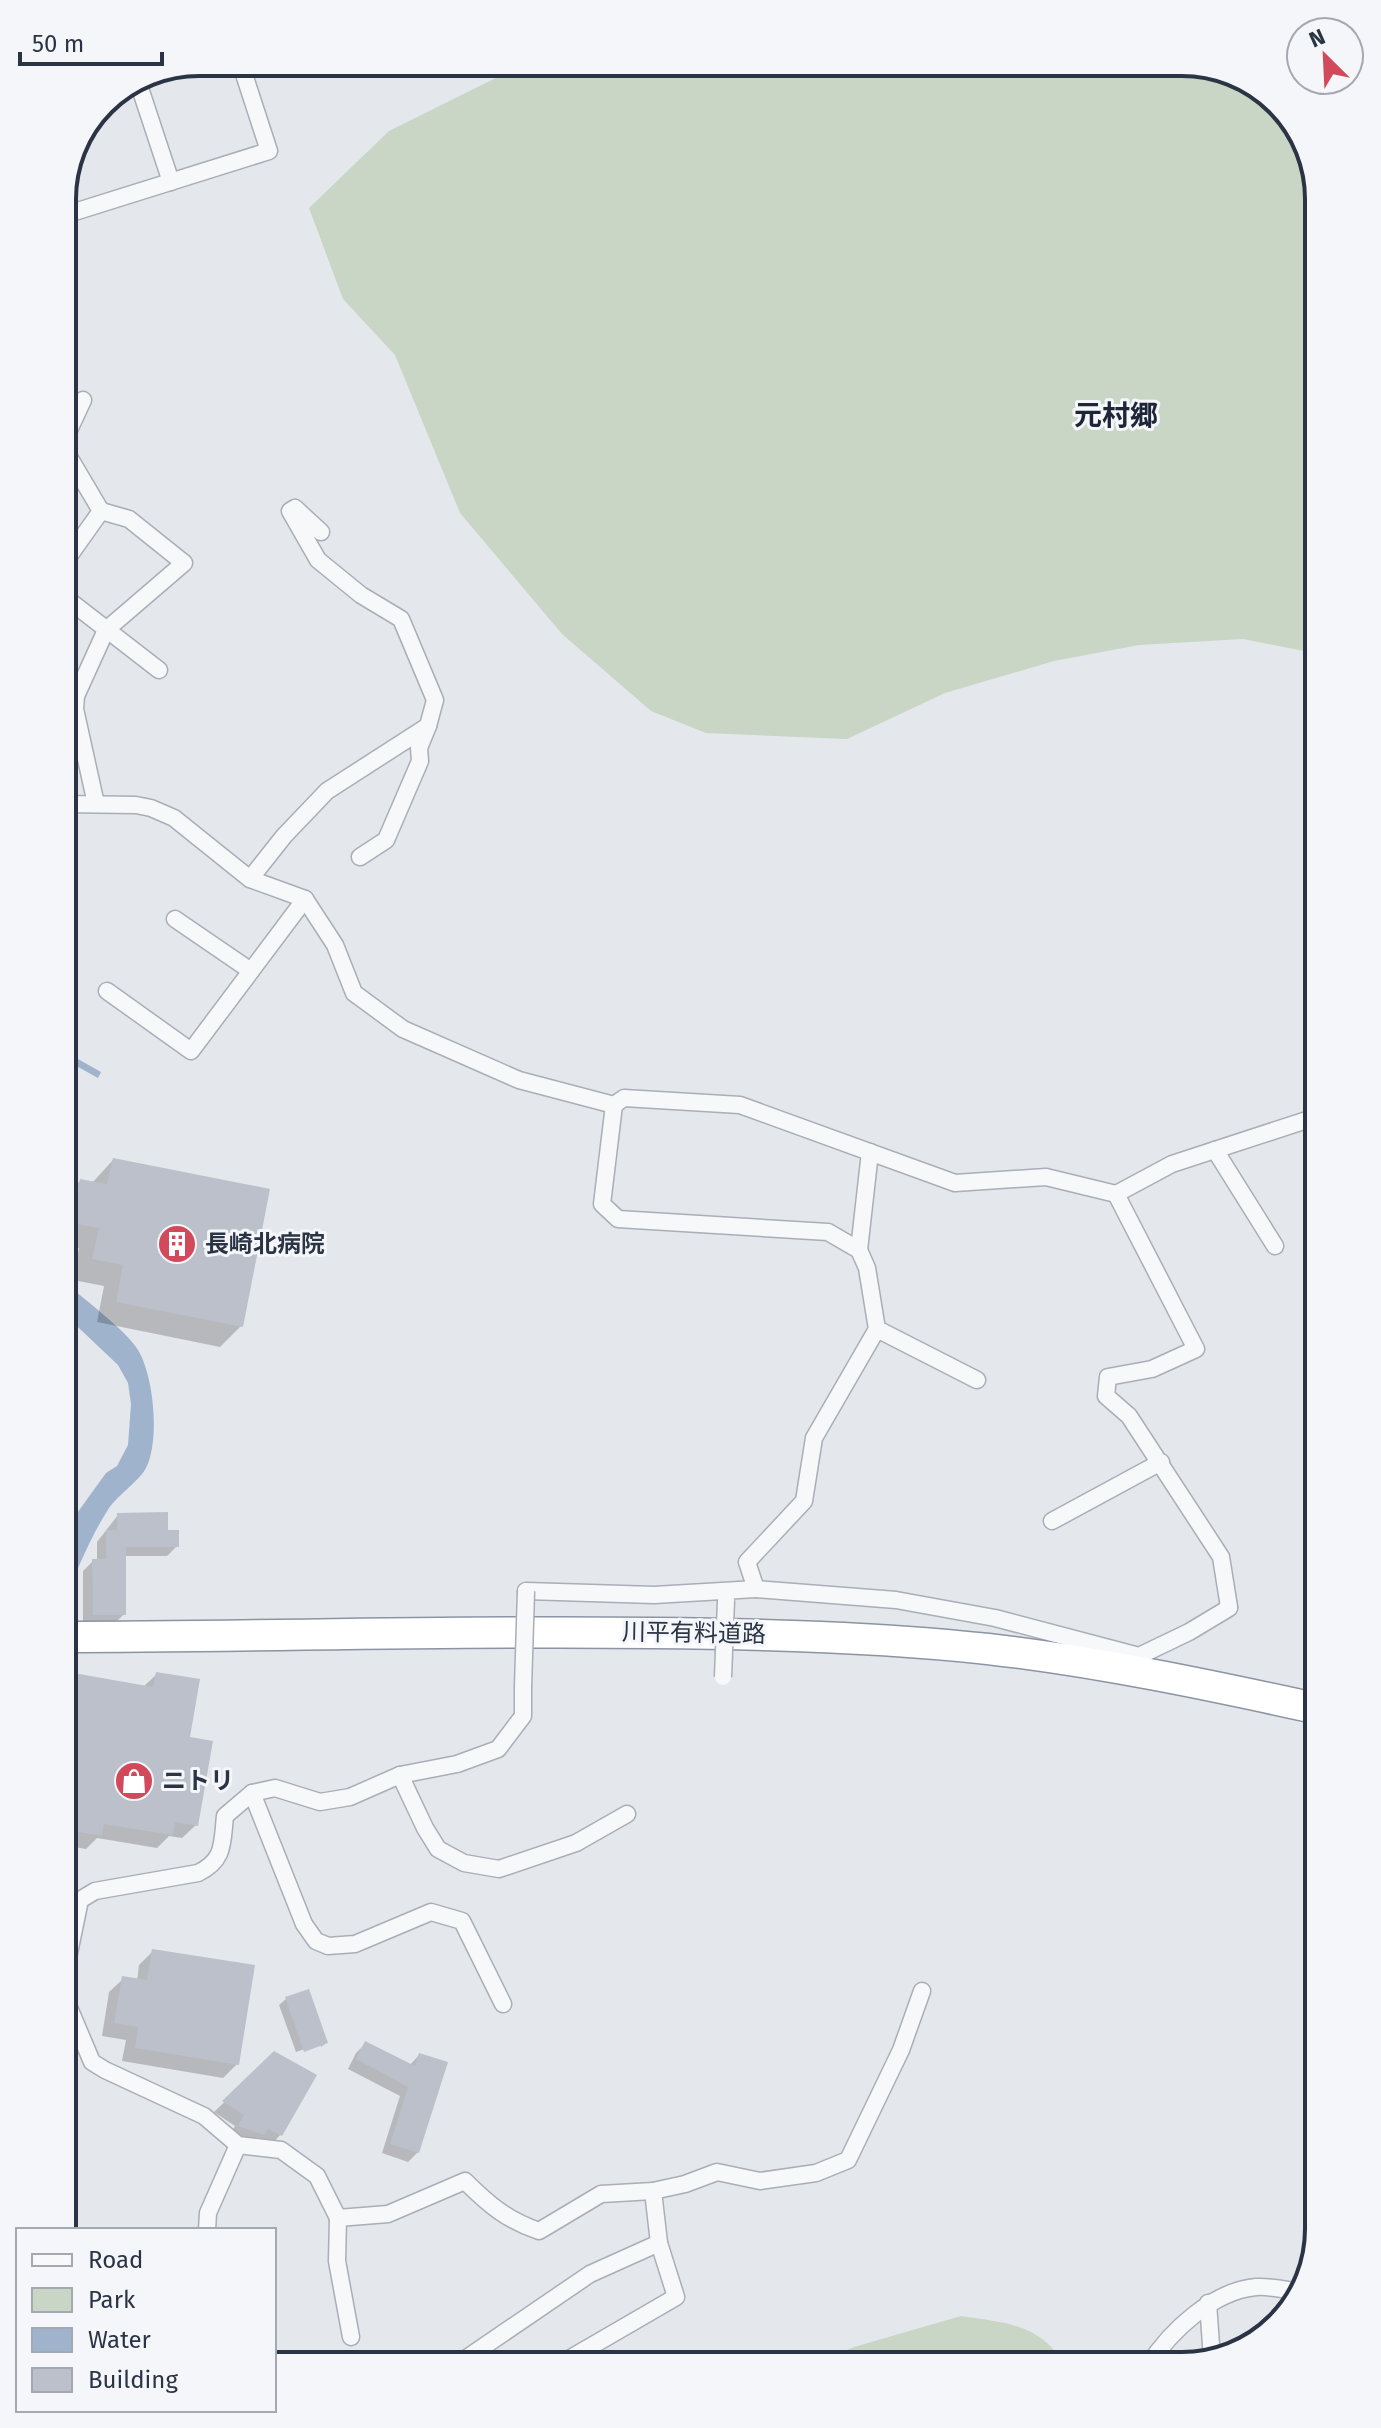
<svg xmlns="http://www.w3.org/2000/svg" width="1381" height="2428" font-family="'Fira Sans','Noto Sans JP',sans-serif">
<rect width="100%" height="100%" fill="#e4e7ec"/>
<!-- green -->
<g fill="#c9d6c5">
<path d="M1191,62l68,23 46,54 14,60v455l-76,-15 -104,6 -85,16 -109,32 -98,46 -141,-6 -55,-22 -89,-77 -102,-121 -65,-158 -52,-56 -34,-91 80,-77 125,-62z"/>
<path d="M961,2316c44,7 80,7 104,50h-257l46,-19z"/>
</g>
<!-- water -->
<g fill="#9fb4cc">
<path d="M62,1050l39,22 -3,6 -36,-20z"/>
<path d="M62,1280c19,17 64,50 76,70 16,26 22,91 8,118 -5,11 -28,27 -37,40 -20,31 -33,65 -47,99v-73l44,-61 11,-7 11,-21 3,-41 -3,-21 -10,-18 -56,-53z"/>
</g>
<!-- shadow -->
<g fill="#0003">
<path d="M113,1160l128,166 -21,21 -123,-25 7,-36 -31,-6 6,-32 -17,-3v-46l18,-18 12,2z"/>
<path d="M118,1515l48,17 11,14 -10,10h-43v58l-10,10 -31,1v-54l10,-10h4v-19z"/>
<path d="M62,1673l81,14 14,-13 30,65 9,86 -14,13 -13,-2 -12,12 -60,-10 -11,11 -24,-4z"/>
<path d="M153,1951l84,113 -14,14 -101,-17 4,-21 -24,-4 7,-44 14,-13 14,2 2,-16z"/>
<path d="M286,1999l40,44 -5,4v-4l-25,9 -17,-47z"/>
<path d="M366,2043l43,23 10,-11 -1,97 -10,10 -26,-9 18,-57 -52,-27 8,-16z"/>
<path d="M275,2054l6,80 -10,11 -13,-6 -6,5 -23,-8 6,-10 -21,-14z"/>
</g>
<!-- building -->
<g fill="#bbc0ca">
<path d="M113,1158l157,31 -27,138 -127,-25 7,-37 -31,-6 7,-31 -28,-5 9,-44 27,5z"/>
<path d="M168,1512v18h11v17h-53v68h-33l-1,-56h14v-29h11v-17z"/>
<path d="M62,1671l91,16 3,-15 44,7 -10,58 23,4 -15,85 -23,-4 -2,13 -69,-11 -2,12 -40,-7z"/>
<path d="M152,1949l103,16 -16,100 -104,-17 3,-21 -24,-4 8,-47 25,4z"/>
<path d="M309,1989l19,54 -24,9 -19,-55z"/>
<path d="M365,2041l50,25 4,-13 29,9 -29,91 -29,-9 18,-57 -52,-28z"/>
<path d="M274,2051l43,24 -35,61 -14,-7 -4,6 -26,-9 6,-11 -22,-14z"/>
</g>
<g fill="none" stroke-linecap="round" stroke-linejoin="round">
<defs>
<g id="street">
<path d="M137,79l34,103"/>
<path d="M62,194l6,20 201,-63 -26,-80"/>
<path d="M321,532l-26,-24 -5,3 28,49 43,35 40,24 34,81 -7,26"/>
<path d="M62,566l39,-55 -39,-66 21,-45"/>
<path d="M62,595l97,75"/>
<path d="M62,804l74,1 15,3 23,10 76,61 55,20 30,46 19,48 49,36 116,51 95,25 10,-7 116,7 215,78 91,-6 70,17 56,-30 147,-48"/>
<path d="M96,804l-21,-95 1,-13 30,-66 78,-67 -55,-44 -28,-8"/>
<path d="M250,879l34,-43 43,-45 101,-65 -9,22 1,13 -34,79 -26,17"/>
<path d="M175,919l76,52"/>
<path d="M107,991l84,60 114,-152"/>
<path d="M614,1105l-12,99 16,15 210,13 31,18 8,18 10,61 100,51"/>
<path d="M1215,1150l60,96"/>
<path d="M1116,1194l80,155 -44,20 -44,8 -2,19 23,20 92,141 8,50"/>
<path d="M859,1250l11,-98"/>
<path d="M877,1329l-63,109 -10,63 -57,61 9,27 140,11 99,18 144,38 50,-24 40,-24"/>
<path d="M1052,1521l109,-59"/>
<path d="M526,1591l128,4 102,-6"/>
<path d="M400,1775l25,53 13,21 26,14 35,6 77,-26 51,-29"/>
<path d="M252,1793l52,131 12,17 12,5 27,-2 76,-32 31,9 41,83"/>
<path d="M62,1987l18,-87 15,-9 103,-18c27,-13 24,-30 27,-57l27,-23 23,-5 45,14 30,-5 50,-22 57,-11 41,-15 25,-33v-29"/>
<path d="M62,1991l30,71 13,8 99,46 34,29 43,5 36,26 21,42 50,-4 77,-33c24,24 42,39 74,50l62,-37 52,-3 32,-7 32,-12 43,9 56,-8 32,-13 53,-110 21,-59"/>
<path d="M338,2218l-1,43 14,76"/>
<path d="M207,2230l1,-17 30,-68"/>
<path d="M1208,2303l4,56"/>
<path d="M455,2366l135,-92 69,-31"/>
<path d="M557,2366l119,-69 -17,-54 -6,-52"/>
<path d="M1148,2366c22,-35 65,-75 108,-79 14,-1 30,3 44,5"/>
</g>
<path id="highway" d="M62,1637c197,0 393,-7 590,-4 112,1 225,4 336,16 112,13 222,36 331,60"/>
</defs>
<!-- street casing -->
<use href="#street" stroke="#a9aeb7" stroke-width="19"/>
<!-- highway casing -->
<use href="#highway" stroke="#8b94a3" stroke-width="33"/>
<!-- street -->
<use href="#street" stroke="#f7f8fa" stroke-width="16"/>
<!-- highway -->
<use href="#highway" stroke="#fff" stroke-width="30"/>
<defs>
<g id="street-bridge">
<path d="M723,1677l3,-77"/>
<path d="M523,1687l3,-96"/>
</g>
</defs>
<!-- street-bridge casing -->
<use href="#street-bridge" stroke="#a9aeb7" stroke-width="19" stroke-linecap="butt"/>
<!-- street-bridge -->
<use href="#street-bridge" stroke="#f7f8fa" stroke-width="16"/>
</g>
<!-- icons -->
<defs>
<symbol id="building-disc" viewBox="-11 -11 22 22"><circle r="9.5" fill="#d1495b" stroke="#f4f6f9"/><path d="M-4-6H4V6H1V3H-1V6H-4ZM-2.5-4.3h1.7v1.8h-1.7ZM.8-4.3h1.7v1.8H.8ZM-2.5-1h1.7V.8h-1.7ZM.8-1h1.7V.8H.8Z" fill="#fff"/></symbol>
<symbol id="shop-disc" viewBox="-11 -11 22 22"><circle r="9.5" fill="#d1495b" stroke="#f4f6f9"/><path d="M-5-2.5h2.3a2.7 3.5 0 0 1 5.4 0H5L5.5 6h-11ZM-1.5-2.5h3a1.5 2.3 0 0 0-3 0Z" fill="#fff"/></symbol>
</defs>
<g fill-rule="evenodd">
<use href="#building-disc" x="155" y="1222" width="44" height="44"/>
<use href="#shop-disc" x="112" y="1759" width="44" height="44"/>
</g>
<g text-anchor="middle" stroke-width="6" stroke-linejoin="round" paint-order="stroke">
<!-- poi labels -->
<g font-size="24" font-weight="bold" fill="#2b3445" stroke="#f4f6f9" text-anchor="start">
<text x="205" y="1252">長崎北病院</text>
<text x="162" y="1789">ニトリ</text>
</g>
<!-- street labels -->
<g font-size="24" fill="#2b3445" stroke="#f4f6f9">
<text transform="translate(694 1633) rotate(1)" y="8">川平有料道路</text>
</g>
<!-- quarter labels -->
<g font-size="28" font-weight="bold" fill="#1d2536" stroke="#f4f6f9">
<text x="1116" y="425">元村郷</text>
</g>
</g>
<!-- crop -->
<path d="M0 0H1381V2428H0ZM199 76H1182A123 123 0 0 1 1305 199V2229A123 123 0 0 1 1182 2352H199A123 123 0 0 1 76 2229V199A123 123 0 0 1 199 76Z" fill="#f4f6f9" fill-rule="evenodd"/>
<path fill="none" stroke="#2b3445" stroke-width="4" d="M199 76H1182A123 123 0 0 1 1305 199V2229A123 123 0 0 1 1182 2352H199A123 123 0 0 1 76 2229V199A123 123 0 0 1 199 76Z"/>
<!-- legend -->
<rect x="16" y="2228" width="260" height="184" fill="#f4f6f9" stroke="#a4a8b1" stroke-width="2"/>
<rect x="32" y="2254" width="40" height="12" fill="#f7f8fa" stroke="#a4a8b1" stroke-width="2"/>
<text x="88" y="2268" font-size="24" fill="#2b3445">Road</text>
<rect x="32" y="2288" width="40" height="24" fill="#c9d6c5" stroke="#a4a8b1" stroke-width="2"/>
<text x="88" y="2308" font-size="24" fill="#2b3445">Park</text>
<rect x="32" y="2328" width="40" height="24" fill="#9fb4cc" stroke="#a4a8b1" stroke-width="2"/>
<text x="88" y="2348" font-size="24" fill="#2b3445">Water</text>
<rect x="32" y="2368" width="40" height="24" fill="#bbc0ca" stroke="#a4a8b1" stroke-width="2"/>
<text x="88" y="2388" font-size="24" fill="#2b3445">Building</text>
<!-- north arrow -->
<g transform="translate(1325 56) rotate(336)"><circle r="38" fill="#f4f6f9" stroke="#a4a8b1" stroke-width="2"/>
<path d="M0-6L14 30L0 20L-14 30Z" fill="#d1495b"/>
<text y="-12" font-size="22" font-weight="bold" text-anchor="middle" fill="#2b3445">N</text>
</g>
<!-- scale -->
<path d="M20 52v12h142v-12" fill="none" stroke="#2b3445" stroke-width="4"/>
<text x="32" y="52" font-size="24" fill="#2b3445" stroke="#f4f6f9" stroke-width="6" paint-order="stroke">50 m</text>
</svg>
